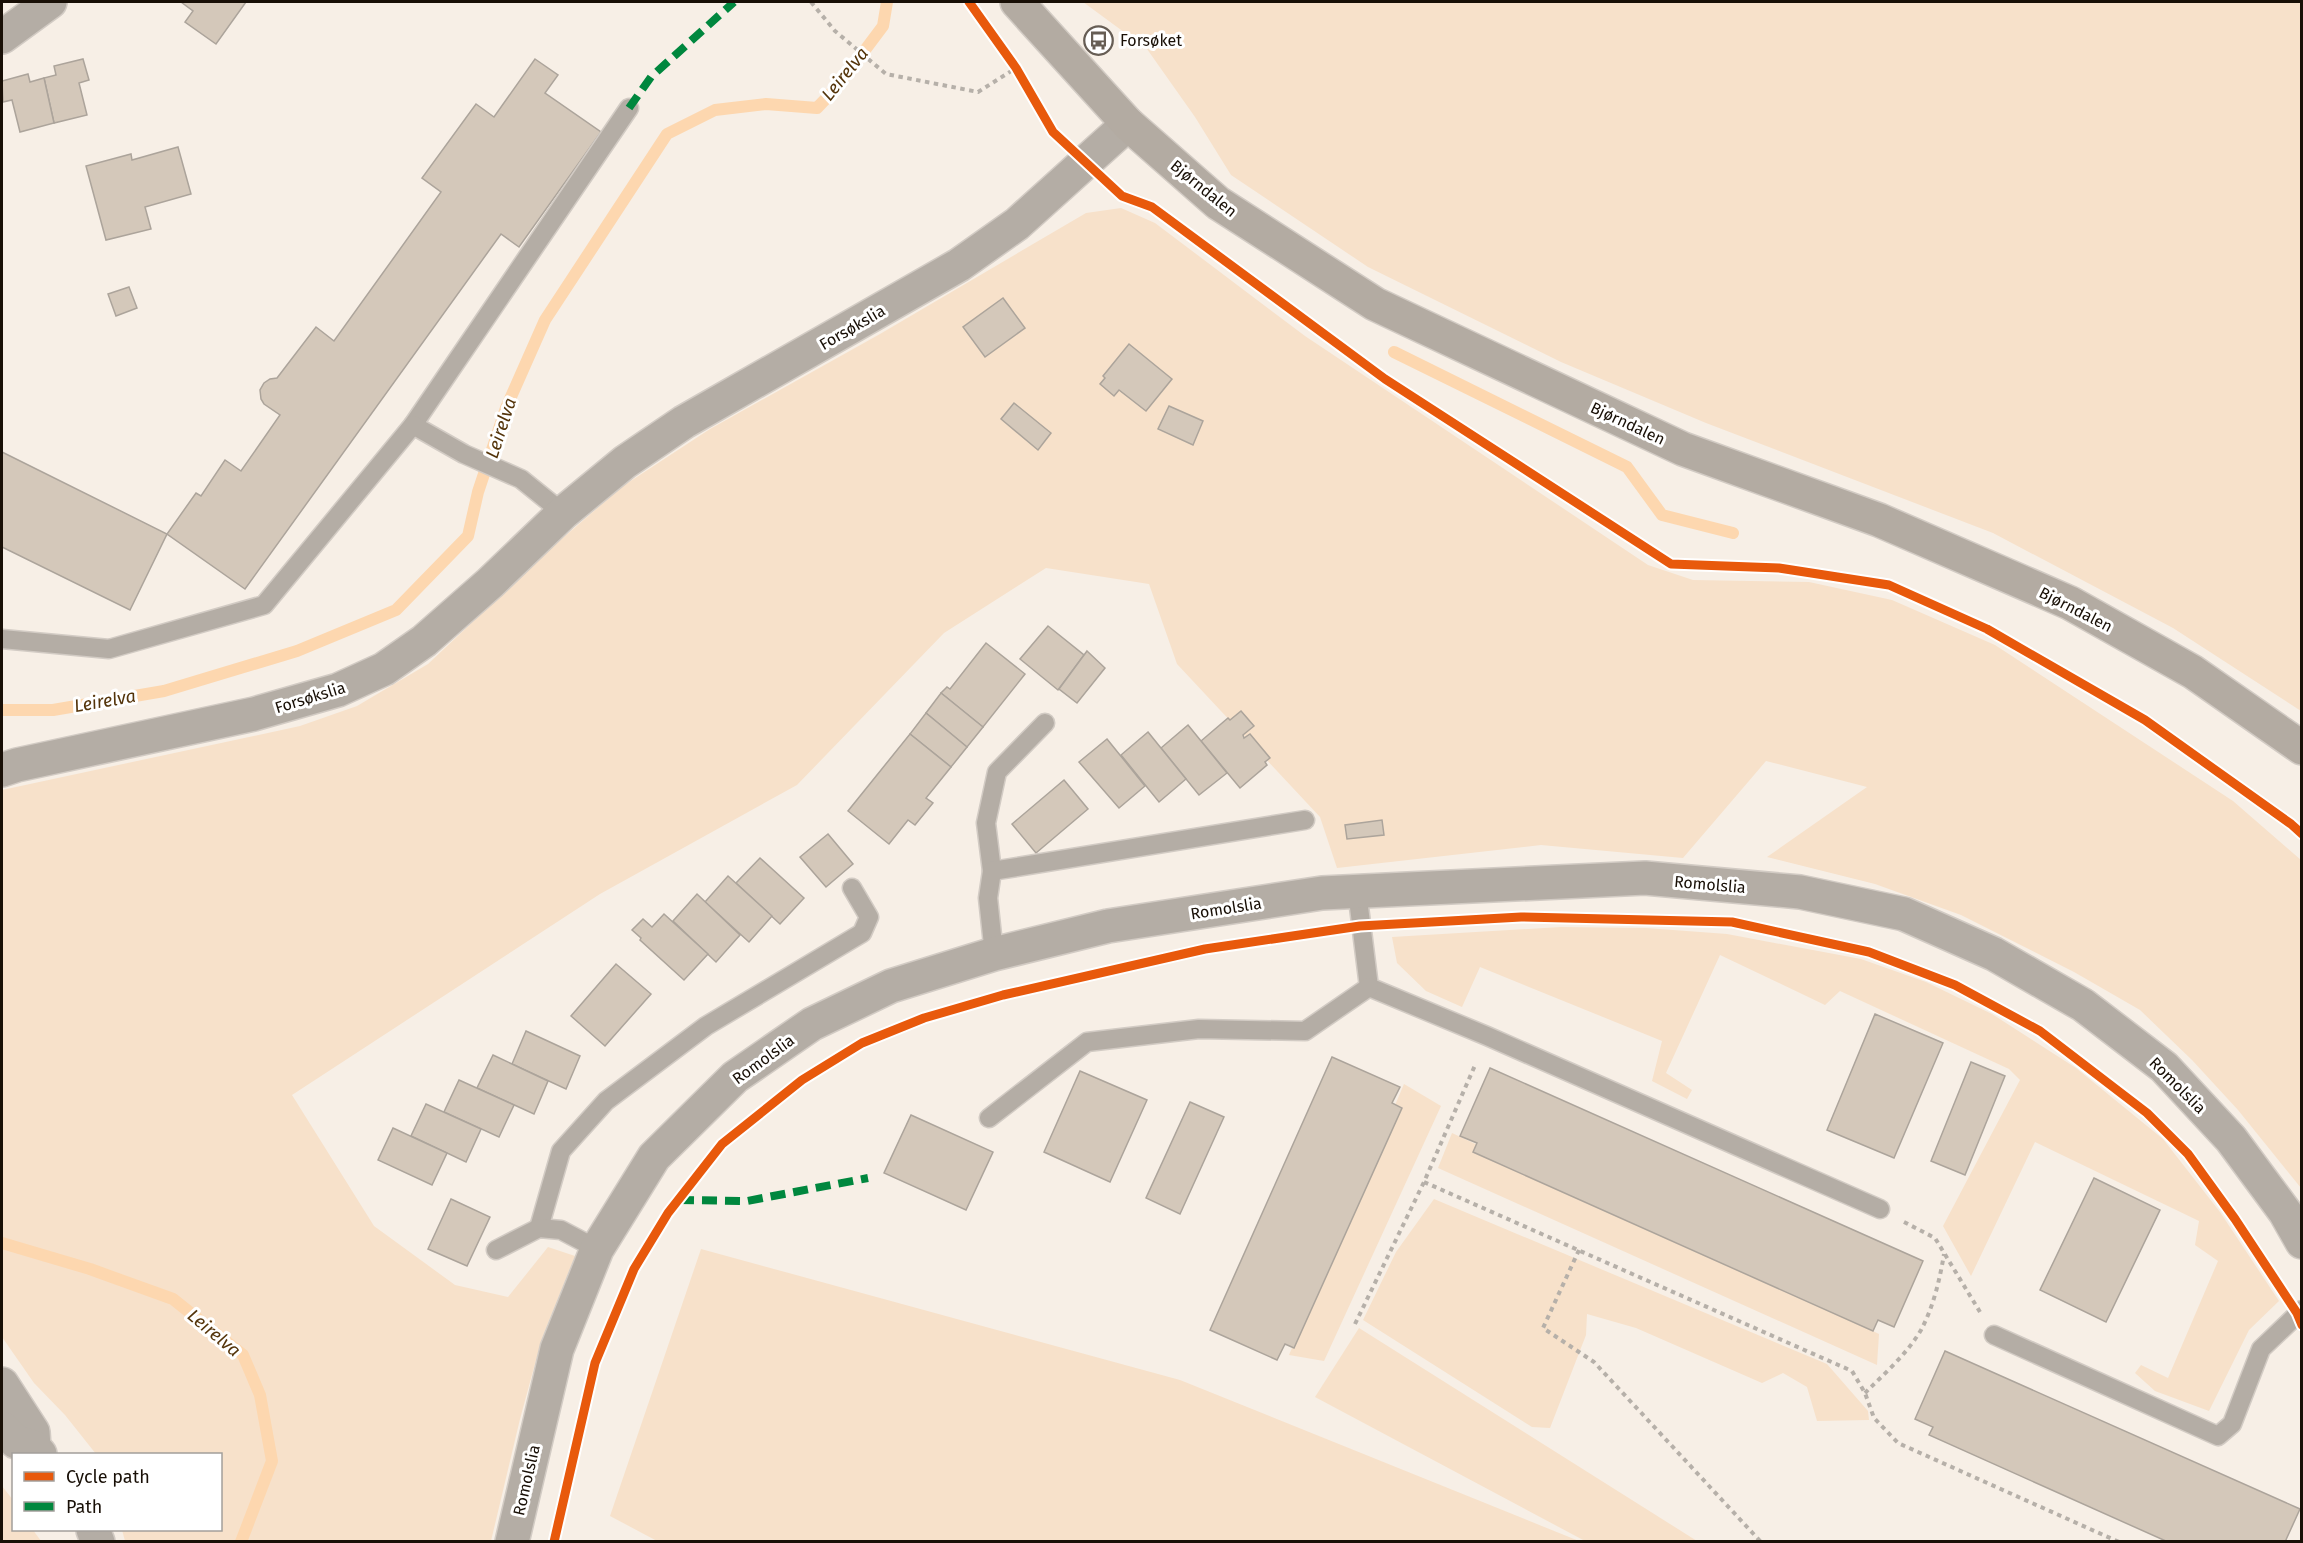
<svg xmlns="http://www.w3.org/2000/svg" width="2303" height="1543" font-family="'Fira Sans',sans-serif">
<rect width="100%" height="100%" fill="#f7efe6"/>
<!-- green -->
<g fill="#f7e1ca">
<path d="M1083,2h1218v709l-128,-83 -180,-95 -287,-110 -145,-61 -193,-95 -137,-92 -36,-58 -48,-68z"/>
<path d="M1121,208l34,15 150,113 343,229 45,15 116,2 83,18 103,45 238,156 68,59v328l-63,-78 -46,-50 -52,-50 -66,-38 -113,-57 -86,-31 -108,-27 100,-70 -101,-26 -83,97 -142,-13 -204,23 -17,-51 -143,-153 -28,-80 -103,-16 -102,65 -147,152 -197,109 -308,201 82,131 81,59 53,12 40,-50 27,9 -33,82 -22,81 -29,122h-366l-3,-11h98v-76h-124l-31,-39 -31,-32 -32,-46v-547l298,-64 57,-20 71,-42 122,-115 73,-63 87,-57 170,-95 206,-121z"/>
<path d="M1561,927l85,1 81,6 134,25 65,23 66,32 84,54 87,71 57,73 59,89 -30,29 -40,81 -54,-20 -20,-18 6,-8 27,13 50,-117 -23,-16 4,-24 -164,-79 -64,134 -28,-50 77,-146 -11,-11 -169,-78 -15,14 -105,-50 -54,118 26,17 -5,9 -35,-18 10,-40 -182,-74 -18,40 -36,-16 -29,-28 -5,-26z"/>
<path d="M1404,1084l37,22 -117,255 -35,-6z"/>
<path d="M1452,1133l427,201 -2,31 -439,-197z"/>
<path d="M1434,1199l393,165 41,47 1,9 -52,1 -10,-34 -24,-14 -21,10 -126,-55 -49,-14 -1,21 -36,93 -18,-1 -169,-107 33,-68z"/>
<path d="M701,1249l479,131 399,161h-922l-47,-25z"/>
<path d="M1359,1328l338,213h-112l-270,-144z"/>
<path d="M2,1486l11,14 1,30h19l8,11h-39z"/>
</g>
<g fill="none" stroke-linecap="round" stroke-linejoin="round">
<!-- stream -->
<g stroke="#fdd7af" stroke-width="12">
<path d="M1394,352l233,115 35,48 71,18"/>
<path d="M2,710h51l111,-19 133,-40 99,-41 72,-74 10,-44 28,-84 39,-88 122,-186 48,-24 51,-6 51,4 21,-22 45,-60 4,-24"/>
<path d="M2,1243l88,26 83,30 70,56 17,40 12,66 -31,81"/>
</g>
</g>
<!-- building -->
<g fill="#d4c8ba" stroke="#aca49b" stroke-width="1.5">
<path d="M181,2h65l-30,42 -31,-22 8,-11z"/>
<path d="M83,59l6,21 -10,3 8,32 -33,8 -10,-45 12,-3 -2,-9z"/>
<path d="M535,59l23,16 -13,18 56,39 -82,115 -18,-13 -256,355 -78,-55 29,-41 5,3 24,-36 16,11 39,-56 -16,-11 -3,-5 -1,-9 4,-7 6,-4 7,-1 39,-51 18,14 107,-149 -19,-14 54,-74 18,13z"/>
<path d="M28,74l2,8 14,-4 10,45 -34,9 -8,-32 -9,2 -1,-21z"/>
<path d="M178,147l13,47 -46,13 6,22 -45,11 -20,-74 45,-12 1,6z"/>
<path d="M129,287l8,21 -21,8 -8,-22z"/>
<path d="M1003,298l22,30 -40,29 -22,-30z"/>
<path d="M1129,344l43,35 -26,32 -27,-21 -5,6 -14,-12 5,-6 -2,-2z"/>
<path d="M1014,403l37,30 -13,17 -37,-31z"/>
<path d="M1169,406l34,15 -10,24 -35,-16z"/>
<path d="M2,452l165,82 -37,76 -128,-63z"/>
<path d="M1048,626l36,29 -26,35 -38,-31z"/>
<path d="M986,643l39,31 -42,53 -42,-34 6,-6 3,2z"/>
<path d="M1087,651l18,17 -28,35 -18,-14z"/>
<path d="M941,693l42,34 -16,20 -41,-34z"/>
<path d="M1241,711l13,15 -11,9 1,3 6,-4 20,24 -5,4 2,3 -27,23 -39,-47 27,-23 2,2z"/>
<path d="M926,713l41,34 -16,20 -41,-33z"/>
<path d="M1188,725l39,48 -28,22 -38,-47z"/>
<path d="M1148,732l38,47 -27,23 -38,-47z"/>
<path d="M910,734l41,33 -25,31 7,5 -18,22 -7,-5 -19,24 -41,-33z"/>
<path d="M1107,739l38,47 -26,22 -40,-46z"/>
<path d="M1064,780l24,29 -52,44 -24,-29z"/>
<path d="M1382,820l2,15 -37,4 -2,-14z"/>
<path d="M828,834l25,30 -27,23 -26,-30z"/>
<path d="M760,858l44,40 -24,26 -44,-41z"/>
<path d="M728,876l44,40 -23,26 -44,-40z"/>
<path d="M697,894l43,41 -24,27 -43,-41z"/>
<path d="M664,914l44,40 -24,26 -44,-40 1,-2 -9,-8 11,-11 9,8z"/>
<path d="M616,964l35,30 -46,52 -34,-30z"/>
<path d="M1875,1014l68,29 -49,115 -67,-28z"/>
<path d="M526,1031l54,25 -14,33 -54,-25z"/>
<path d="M493,1055l55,26 -14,33 -57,-26z"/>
<path d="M1332,1057l68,30 -8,16 10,5 -108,240 -9,-4 -8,16 -67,-30z"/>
<path d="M1971,1062l34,14 -40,99 -34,-14z"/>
<path d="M1490,1068l433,193 -29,66 -16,-7 -5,11 -400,-179 4,-9 -17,-7z"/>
<path d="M1080,1071l67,29 -37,82 -66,-30z"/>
<path d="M459,1080l55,25 -15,32 -55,-25z"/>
<path d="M1190,1102l34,15 -44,97 -34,-16z"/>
<path d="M426,1104l55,25 -15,33 -55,-26z"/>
<path d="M911,1115l82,37 -27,58 -82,-37z"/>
<path d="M393,1128l54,25 -15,32 -54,-25z"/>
<path d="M2094,1178l66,32 -54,112 -66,-32z"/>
<path d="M451,1199l39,18 -23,49 -39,-17z"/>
<path d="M1945,1351l355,158 -15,33h-117l-239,-107 4,-8 -18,-8z"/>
</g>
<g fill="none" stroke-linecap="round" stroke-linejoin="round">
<defs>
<g id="service">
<path d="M413,425l216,-317"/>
<path d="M2,639l107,10 155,-44 149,-180 51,29 57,25 42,34"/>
<path d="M992,871l-6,-48 11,-51 48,-49"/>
<path d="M1357,891l12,96 118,49 393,173"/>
<path d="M994,954l-6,-56 4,-27 313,-51"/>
<path d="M989,1118l98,-76 112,-13 106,2 64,-44"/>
<path d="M539,1228l22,-77 45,-50 100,-75 156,-93 7,-16 -17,-29"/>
<path d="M496,1250l43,-22 22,2 36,19"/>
<path d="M1994,1335l224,101 14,-12 29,-75 41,-39"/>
</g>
<path id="minor" d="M2,37l48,-35"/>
<g id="tertiary">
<path d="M2,770l15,-5 237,-51 84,-24 46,-21 40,-28 66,-58 73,-70 62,-51 59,-40 275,-157 58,-41 111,-100"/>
<path d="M2,1384l31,48 1,15 6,7"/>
<path d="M2,1428l14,14 18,5"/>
<path d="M93,1530l5,12"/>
<path d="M512,1542l45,-193 40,-100 57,-92 81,-80 77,-53 79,-38 103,-32 114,-28 214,-33 323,-15 155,14 104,22 90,40 89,51 81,62 67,72 54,73 17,30"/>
</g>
<path id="secondary" d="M1017,2l111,122 90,79 157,101 308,145 196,71 191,83 123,69 109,76"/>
</defs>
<!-- service casing -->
<use href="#service" stroke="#d2cbc4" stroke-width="21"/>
<!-- minor casing -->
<use href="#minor" stroke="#d2cbc4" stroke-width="36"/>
<!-- tertiary casing -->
<use href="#tertiary" stroke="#d2cbc4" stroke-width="36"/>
<!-- secondary casing -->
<use href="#secondary" stroke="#d2cbc4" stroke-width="36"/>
<!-- path -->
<g stroke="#b6b0a9" stroke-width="4" stroke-dasharray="4.5 4.5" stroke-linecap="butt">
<path d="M811,2l24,29 51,43 92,18 38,-24"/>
<path d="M1424,1182l428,189 13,22 9,25 24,25 221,99"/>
<path d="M1904,1222l31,16 45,74"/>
<path d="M1579,1250l-36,78 51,34 167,180"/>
<path d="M1355,1324l69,-142 52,-119"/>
<path d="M1865,1393c19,-19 42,-39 56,-63 12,-22 19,-51 23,-76"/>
</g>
<!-- service -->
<use href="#service" stroke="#b4ada5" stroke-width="18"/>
<!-- minor -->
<use href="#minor" stroke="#b4ada5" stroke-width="33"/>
<!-- tertiary -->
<use href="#tertiary" stroke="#b4ada5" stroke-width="33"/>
<!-- secondary -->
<use href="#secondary" stroke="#b3aba2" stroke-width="33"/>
<!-- quiet -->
<g stroke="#00873e" stroke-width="8" stroke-dasharray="15 8" stroke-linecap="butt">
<path d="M629,108l22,-31 83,-75"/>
<path d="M679,1200l68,1 121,-23"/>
</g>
<defs>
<g id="cycleway">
<path d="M969,2l47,66 37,64 69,64 30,11 233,172 286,185 108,4 110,17 98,44 158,91 146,104 11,10"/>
<path d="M554,1542l41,-179 39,-94 34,-56 54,-69 80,-64 60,-37 62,-25 79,-23 202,-46 155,-23 161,-9 211,5 137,30 86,33 85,46 107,82 41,41 47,65 62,94 5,12"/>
</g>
</defs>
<!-- cycleway casing -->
<use href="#cycleway" stroke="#fff" stroke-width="13"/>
<!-- cycleway -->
<use href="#cycleway" stroke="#e8590c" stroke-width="9"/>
</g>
<!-- icons -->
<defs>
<symbol id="bus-ring" viewBox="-11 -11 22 22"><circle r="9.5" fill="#fff" stroke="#665d54" stroke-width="1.5"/><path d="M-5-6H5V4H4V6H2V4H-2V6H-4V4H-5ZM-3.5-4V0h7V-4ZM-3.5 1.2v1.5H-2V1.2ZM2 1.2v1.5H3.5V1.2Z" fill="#665d54"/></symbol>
</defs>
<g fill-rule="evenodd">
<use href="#bus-ring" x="1082" y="24" width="33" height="33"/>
</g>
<g text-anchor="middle" stroke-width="6" stroke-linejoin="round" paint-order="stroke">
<!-- poi labels -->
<g font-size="16" fill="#180f06" stroke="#fff" text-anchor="start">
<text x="1120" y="46">Forsøket</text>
</g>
<!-- street labels -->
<g font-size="16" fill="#180f06" stroke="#fff">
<text transform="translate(1204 188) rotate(39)" y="6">Bjørndalen</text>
<text transform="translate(852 327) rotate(-30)" y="6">Forsøkslia</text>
<text transform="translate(1628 423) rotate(25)" y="6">Bjørndalen</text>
<text transform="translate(2076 609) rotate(27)" y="6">Bjørndalen</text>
<text transform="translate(310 697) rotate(-17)" y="6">Forsøkslia</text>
<text transform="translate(1710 884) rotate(5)" y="6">Romolslia</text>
<text transform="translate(1226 908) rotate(-9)" y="6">Romolslia</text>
<text transform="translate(763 1059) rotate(-36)" y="6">Romolslia</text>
<text transform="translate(2178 1085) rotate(45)" y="6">Romolslia</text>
<text transform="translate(526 1480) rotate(-77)" y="6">Romolslia</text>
</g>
<!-- water labels -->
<g font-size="18" font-style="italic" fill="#54340a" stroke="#fff">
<text transform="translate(845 74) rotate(-51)" y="6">Leirelva</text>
<text transform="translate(501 428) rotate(-72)" y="6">Leirelva</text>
<text transform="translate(105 701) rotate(-10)" y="6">Leirelva</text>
<text transform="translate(214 1333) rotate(40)" y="6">Leirelva</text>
</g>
</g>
<!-- border -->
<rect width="2303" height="1543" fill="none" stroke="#180f06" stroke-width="6"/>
<!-- legend -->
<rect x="12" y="1453" width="210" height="78" fill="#ffffff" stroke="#a39f9b" stroke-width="1.5"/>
<rect x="24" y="1472" width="30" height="9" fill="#e8590c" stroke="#a39f9b" stroke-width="1.5"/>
<text x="66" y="1483" font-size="18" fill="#180f06">Cycle path</text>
<rect x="24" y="1502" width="30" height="9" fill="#00873e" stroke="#a39f9b" stroke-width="1.5"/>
<text x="66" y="1513" font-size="18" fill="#180f06">Path</text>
</svg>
